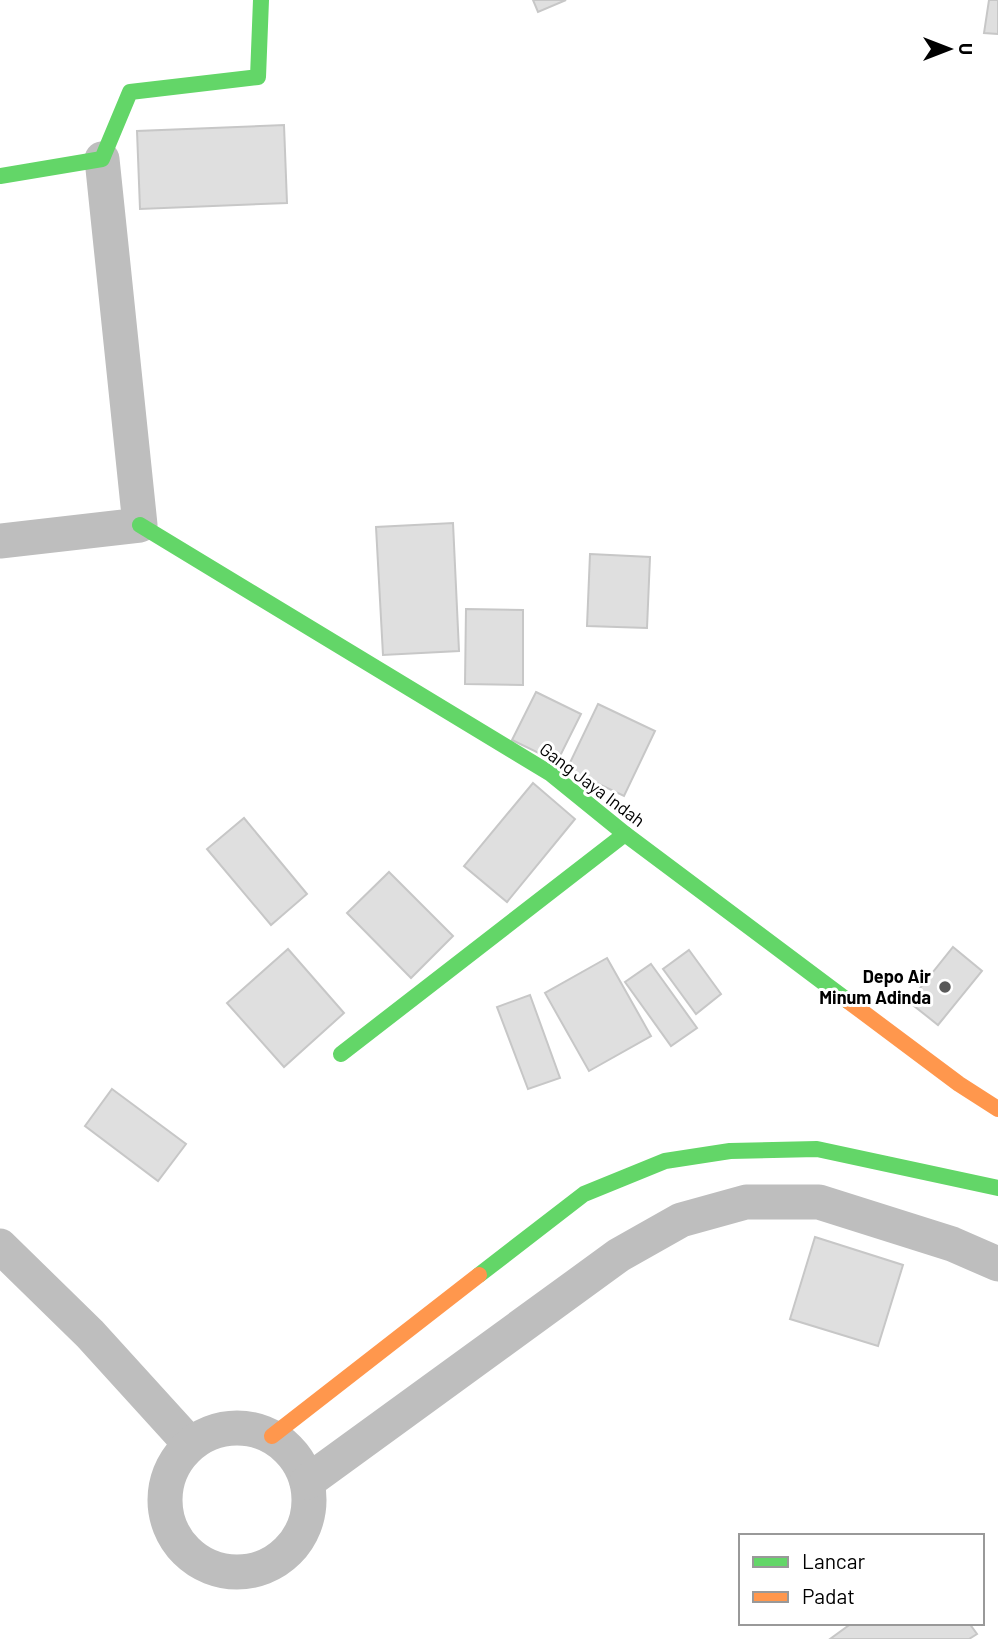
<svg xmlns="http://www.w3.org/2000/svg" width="998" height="1639" font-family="Barlow,sans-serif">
<rect width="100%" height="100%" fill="#fff"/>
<!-- building -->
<g fill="#dfdfdf" stroke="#c7c7c7" stroke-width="2">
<path d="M533,0h33l-28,12z"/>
<path d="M989,0h9v34l-14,-1z"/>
<path d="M284,125l3,78 -147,6 -3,-78z"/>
<path d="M453,523l6,128 -76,4 -7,-128z"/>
<path d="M590,554l60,3 -3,71 -60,-2z"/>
<path d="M466,609l57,1v75l-58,-1z"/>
<path d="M536,692l45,22 -24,48 -45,-22z"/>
<path d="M598,704l57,27 -31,65 -57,-27z"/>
<path d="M533,783l42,36 -68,83 -43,-36z"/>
<path d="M244,818l63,76 -36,31 -64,-76z"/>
<path d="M389,872l64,64 -42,42 -64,-65z"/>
<path d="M953,947l29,24 -44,54 -29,-23z"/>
<path d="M288,949l56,64 -60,54 -57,-64z"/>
<path d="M689,950l32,44 -25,20 -33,-45z"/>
<path d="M607,958l44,78 -62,35 -44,-78z"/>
<path d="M651,964l46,64 -26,18 -46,-64z"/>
<path d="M530,995l30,83 -32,11 -31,-82z"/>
<path d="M112,1089l74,55 -28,37 -73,-55z"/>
<path d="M815,1237l88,28 -25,81 -88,-27z"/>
<path d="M852,1623h117l8,11 -8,5h-139z"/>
</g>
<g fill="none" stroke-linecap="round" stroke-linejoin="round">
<!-- street -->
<g stroke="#bebebe" stroke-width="35">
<path d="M0,541l140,-16 -38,-366"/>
<path d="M0,1246l90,88 100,110"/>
<circle cx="237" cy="1500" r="72"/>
<path d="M307,1482l312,-227 62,-35 65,-18h73l133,42 46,20"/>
</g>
<!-- fast -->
<g stroke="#63d668" stroke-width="16">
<path d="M0,176l102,-17 28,-67 128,-15 3,-77"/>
<path d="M140,525l411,249 74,60 223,167"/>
<path d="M341,1054l284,-220"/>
<path d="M479,1275l105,-81 81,-33 65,-10 87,-2 181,39"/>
</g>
<!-- slow -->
<g stroke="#ff974d" stroke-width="16">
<path d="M848,1001l111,83 39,25"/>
<path d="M272,1436l207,-161"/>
</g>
</g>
<!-- markers -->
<circle fill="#595959" stroke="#fff" stroke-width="2.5" cx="945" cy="987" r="7"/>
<g text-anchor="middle" stroke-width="6" stroke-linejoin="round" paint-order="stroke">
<!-- street labels -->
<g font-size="18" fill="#000" stroke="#fff">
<text transform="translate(592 785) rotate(37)" y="6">Gang Jaya Indah</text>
</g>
<!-- poi labels -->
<g font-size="18" font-weight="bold" fill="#000" stroke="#fff" text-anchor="end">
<text x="931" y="983">Depo Air<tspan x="931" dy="21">Minum Adinda</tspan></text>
</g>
</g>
<!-- legend -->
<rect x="739" y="1534" width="245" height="91" fill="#ffffff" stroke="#999999" stroke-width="2"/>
<rect x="753" y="1557" width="35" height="10" fill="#63d668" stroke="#999999" stroke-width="2"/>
<text x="802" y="1569" font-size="21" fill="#000000">Lancar</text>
<rect x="753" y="1592" width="35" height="10" fill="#ff974d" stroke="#999999" stroke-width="2"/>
<text x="802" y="1604" font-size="21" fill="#000000">Padat</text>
<!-- north arrow -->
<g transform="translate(949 49) rotate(90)" stroke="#ffffff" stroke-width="5" paint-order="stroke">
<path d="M0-5L12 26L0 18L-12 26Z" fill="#000000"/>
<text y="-10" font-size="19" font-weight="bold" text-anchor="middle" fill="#000000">U</text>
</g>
</svg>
